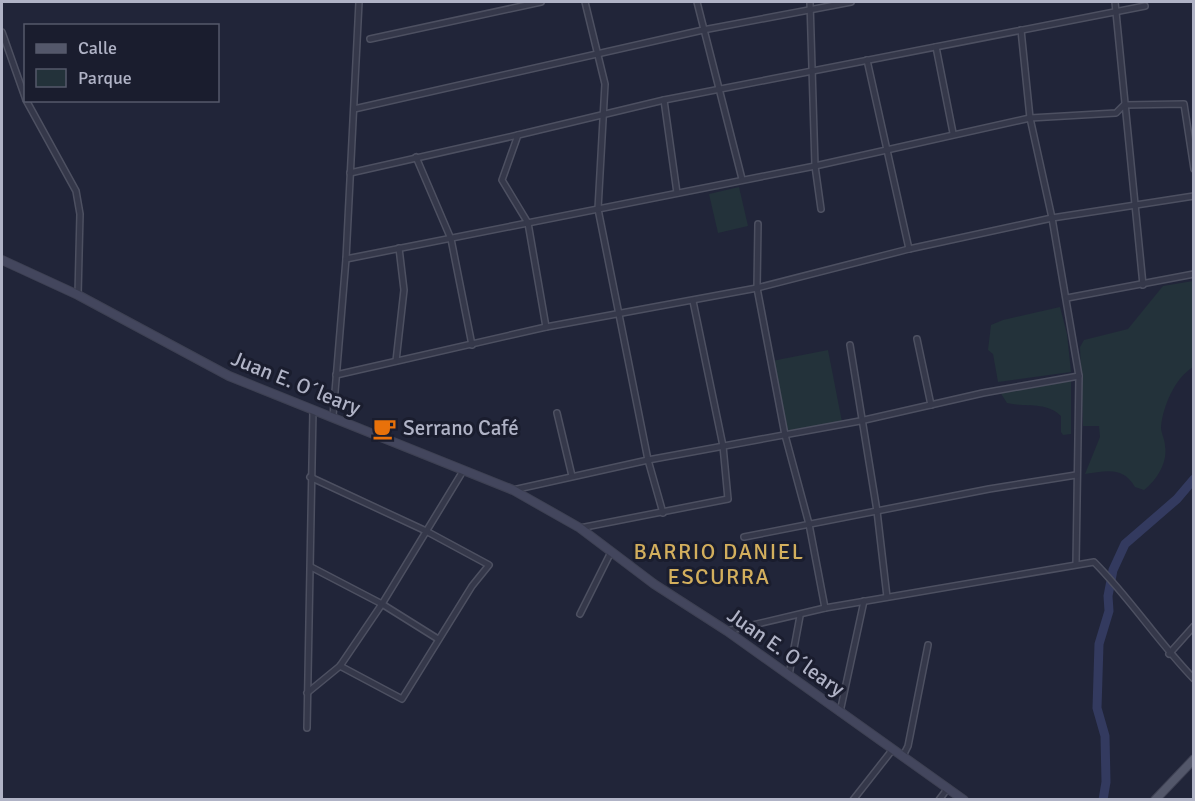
<svg xmlns="http://www.w3.org/2000/svg" width="1195" height="801" font-family="Signika,sans-serif">
<rect width="100%" height="100%" fill="#212539"/>
<!-- green -->
<g fill="#23323a">
<path d="M739,187l9,39 -30,7 -9,-39z"/>
<path d="M1193,281v86c-18,11 -30,39 -32,60 0,6 4,13 4,19 3,16 -8,34 -21,44l-9,-3c-12,-21 -29,-16 -50,-13l15,-37 -1,-11h-16l-3,-79 4,-7 44,-11 35,-43z"/>
<path d="M1060,307l7,27 4,38 -73,10 -5,-28 -5,-4 3,-25 12,-5z"/>
<path d="M828,350l14,72 -56,11 -14,-72z"/>
<path d="M1071,381v53l-8,1 -2,-3v-16c-16,-15 -34,-8 -54,-13l-7,-11z"/>
</g>
<g fill="none" stroke-linecap="round" stroke-linejoin="round">
<!-- river -->
<path stroke="#333a5f" stroke-width="9" d="M1103,800l3,-18 -1,-46 -8,-28 2,-64 10,-33 -1,-15 5,-26 12,-26 52,-45 17,-20"/>
<defs>
<g id="street">
<path d="M585,2l20,82 -7,125 50,251 15,53"/>
<path d="M697,2l45,177"/>
<path d="M810,2l5,164 6,43"/>
<path d="M1115,2l28,283"/>
<path d="M1021,30l9,88 22,100 27,158 -3,188"/>
<path d="M2,32l24,68"/>
<path d="M370,39l171,-37"/>
<path d="M936,47l17,86"/>
<path d="M867,60l42,189"/>
<path d="M26,100l50,91 4,23 -2,81"/>
<path d="M664,100l13,93"/>
<path d="M354,109l349,-79 148,-28"/>
<path d="M416,157l35,82 21,106"/>
<path d="M350,173l168,-38"/>
<path d="M758,224l-1,64 28,147 24,89 16,84"/>
<path d="M346,259l469,-93 215,-48 86,-5 8,-8 60,-1 10,65"/>
<path d="M1067,298l127,-24"/>
<path d="M546,327l-18,-104 -26,-43 16,-45 146,-35 481,-94"/>
<path d="M917,339l14,66"/>
<path d="M850,345l27,166 10,86"/>
<path d="M396,361l8,-71 -5,-42"/>
<path d="M336,375l210,-48 211,-39 152,-39 143,-31 142,-22"/>
<path d="M557,413l15,63"/>
<path d="M333,416l13,-157 13,-257"/>
<path d="M310,477l116,54 63,34 -17,21 -70,113 -62,-33"/>
<path d="M513,490l135,-30 212,-39 123,-28 96,-17"/>
<path d="M580,528l148,-29 -5,-53 -30,-145"/>
<path d="M744,537l245,-48 87,-14"/>
<path d="M311,567l71,37 56,35"/>
<path d="M580,614l31,-62"/>
<path d="M727,631l98,-23 269,-46c36,36 64,80 100,117"/>
<path d="M1169,654l25,-28"/>
<path d="M789,675l11,-59"/>
<path d="M307,693l33,-27 42,-62 81,-133"/>
<path d="M840,712l24,-111"/>
<path d="M307,728l6,-318"/>
<path d="M903,756l5,-10 20,-101"/>
<path d="M853,800l40,-51"/>
<path d="M939,800l9,-12"/>
</g>
<path id="secondary" d="M2,260l76,35 151,81 284,114 67,38 74,56 73,47 237,169"/>
<path id="primary" d="M1155,800l39,-41"/>
</defs>
<!-- street casing -->
<use href="#street" stroke="#4d5061" stroke-width="8"/>
<!-- secondary casing -->
<use href="#secondary" stroke="#3e4153" stroke-width="10"/>
<!-- primary casing -->
<use href="#primary" stroke="#3e4153" stroke-width="10"/>
<!-- street -->
<use href="#street" stroke="#35384a" stroke-width="5"/>
<!-- secondary -->
<use href="#secondary" stroke="#43465d" stroke-width="8"/>
<!-- primary -->
<use href="#primary" stroke="#53576a" stroke-width="8"/>
</g>
<!-- icons -->
<defs>
<symbol id="cafe-bare" viewBox="-9 -9 18 18"><path d="M-5.5-4.5H6V0H3Q3 3.5 0 3.5H-2.5Q-5.5 3.5-5.5 0ZM3-3.2v2h1.7v-2ZM-6 4.5H4V6H-6Z" fill="#e8710a" stroke="#1a1d2e" stroke-width="2.5" paint-order="stroke"/></symbol>
</defs>
<g fill-rule="evenodd">
<use href="#cafe-bare" x="368" y="412" width="33" height="33"/>
</g>
<g text-anchor="middle" stroke-width="6" stroke-linejoin="round" paint-order="stroke">
<!-- street labels -->
<g font-size="21" fill="#b0b3c6" stroke="#1a1d2e">
<text transform="translate(296 383) rotate(22)" y="7">Juan E. O´leary</text>
<text transform="translate(786 652) rotate(35)" y="7">Juan E. O´leary</text>
</g>
<!-- poi labels -->
<g font-size="21" fill="#b0b3c6" stroke="#1a1d2e" text-anchor="start">
<text x="403" y="435">Serrano Café</text>
</g>
<!-- neighbourhood labels -->
<g font-size="22" letter-spacing="1.5" fill="#d3af5d" stroke="#1a1d2e">
<text x="719" y="559">BARRIO DANIEL<tspan x="719" dy="25">ESCURRA</tspan></text>
</g>
</g>
<!-- border -->
<rect width="1195" height="801" fill="none" stroke="#b0b3c6" stroke-width="6"/>
<!-- legend -->
<rect x="24" y="24" width="195" height="78" fill="#1a1d2e" stroke="#56596b" stroke-width="1.5"/>
<rect x="36" y="44" width="30" height="9" fill="#53576a" stroke="#56596b" stroke-width="1.5"/>
<text x="78" y="54" font-size="18" fill="#b0b3c6">Calle</text>
<rect x="36" y="69" width="30" height="18" fill="#23323a" stroke="#56596b" stroke-width="1.5"/>
<text x="78" y="84" font-size="18" fill="#b0b3c6">Parque</text>
</svg>
